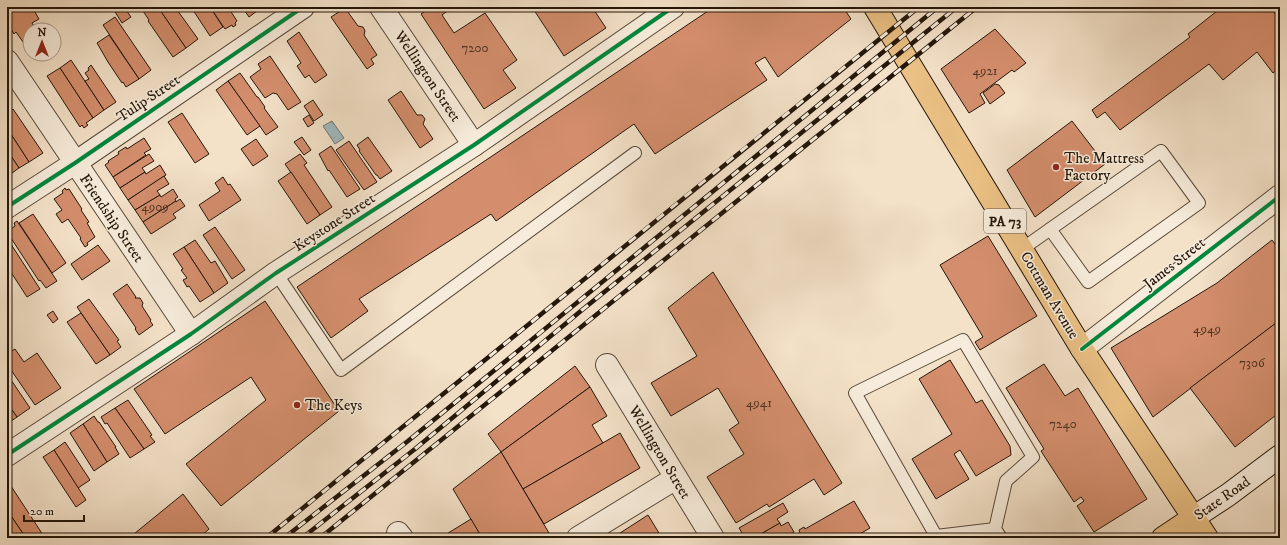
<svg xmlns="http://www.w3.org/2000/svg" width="1287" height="545" font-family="'IM FELL DW Pica',serif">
<defs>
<pattern id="water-ripples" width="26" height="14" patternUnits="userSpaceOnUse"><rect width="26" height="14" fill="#a1bbc1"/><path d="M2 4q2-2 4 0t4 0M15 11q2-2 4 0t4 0" fill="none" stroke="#8aa0a4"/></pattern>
</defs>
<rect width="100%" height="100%" fill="#f3e1c8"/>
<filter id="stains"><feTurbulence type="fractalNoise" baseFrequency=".005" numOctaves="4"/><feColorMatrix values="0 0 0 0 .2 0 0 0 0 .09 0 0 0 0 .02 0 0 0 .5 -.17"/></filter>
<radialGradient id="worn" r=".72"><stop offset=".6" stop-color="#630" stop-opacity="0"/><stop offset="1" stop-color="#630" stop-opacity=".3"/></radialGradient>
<!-- water -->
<path fill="url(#water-ripples)" stroke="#6f7978" d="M332,121l12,17 -9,6 -12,-18z"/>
<!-- building -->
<g fill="#d48e6d" stroke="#24160a">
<path d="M7,7h25l7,12 -7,4 4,7h-6v22l-14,-20 -2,2 -5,-8 2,-1 -4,-6z"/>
<path d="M112,7h12l7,10 -9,6z"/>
<path d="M143,7h15l28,41 -13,9 -25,-36 1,-1 -8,-12z"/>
<path d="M158,7h17l23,32 -12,9z"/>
<path d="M191,7h19l13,20 -13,9z"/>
<path d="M210,7h18l9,14 -2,2 1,2 -3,2 -1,-2 -7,4z"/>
<path d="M242,7h18l1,1 -12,9z"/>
<path d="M431,7h22l-11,8 12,18 31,-20 32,47 -14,10 13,18 -32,21 -63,-95z"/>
<path d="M532,7h60l14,21 -42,28z"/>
<path d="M714,7h129l8,12 -73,58 -13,-20 -10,6 12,17 -112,74 -21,-30 -138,97 -5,-7 -132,85 9,12 -37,27 -34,-51z"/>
<path d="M1222,7h48l10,13v47l-7,6 -16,-21 -34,28 -14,-16 -89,66 -15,-18 -8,6 -5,-8 98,-73 -2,-3z"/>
<path d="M345,8l13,18 5,1 2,4 -1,4 13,20 -6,4 3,5 -7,5 -36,-52z"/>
<path d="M115,17l36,53 -12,9 -36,-54z"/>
<path d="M995,29l31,34 -12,9 -2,-2 -32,24 5,9 -16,10 -28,-44z"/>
<path d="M299,32l28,43 -12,8 -6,-8 -4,3 -8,-12 4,-3 -14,-22z"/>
<path d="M109,35l30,44 -13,8 -3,-5 -1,1 -14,-21 -11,-19z"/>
<path d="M270,56l31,46 -13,8 -11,-16 -4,-1 -8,5 -15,-21 11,-8 -3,-5z"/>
<path d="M71,60l33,50 -11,8 -33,-50z"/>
<path d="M91,65l25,37 -12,8 -19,-29 4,-2 -4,-6 4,-3 -1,-2z"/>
<path d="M60,68l33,50 -7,5 2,2 -4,3 -2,-3 -2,2 -33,-51z"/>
<path d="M240,73l17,24h1l7,10 -1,1 14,19 -12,8 -38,-54z"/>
<path d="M228,81l32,45 -13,9 -31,-45z"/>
<path d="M995,84l4,1 6,8 -15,11 -7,-11z"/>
<path d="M401,91l16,24h5l3,4 -2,5 10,15 -13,9 -32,-48z"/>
<path d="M313,100l10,15 -9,6 -10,-15z"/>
<path d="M7,102l5,8 1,-1 30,44 -14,9 -22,-34z"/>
<path d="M182,113l27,41 -14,9 -27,-41z"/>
<path d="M309,115l5,8 -6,4 -5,-8z"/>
<path d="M1072,121l33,43 -70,53 -28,-47z"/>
<path d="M7,128l22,34 -10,6 -12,-18z"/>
<path d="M302,137l9,13 -7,5 -10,-13z"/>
<path d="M368,137l24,34 -12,8 -3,-4h-1l-17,-24 1,-1 -3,-5z"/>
<path d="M144,138l7,11 -7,4 2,2 -33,22 -8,-12 4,-3 -1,-1 11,-7 -1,-2 8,-5 1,2z"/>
<path d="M256,139l12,17 -15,10 -12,-17z"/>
<path d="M349,141l28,41 -13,8 -28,-40z"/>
<path d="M331,146l29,43 -13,8 -18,-27 -1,1 -9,-17z"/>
<path d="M7,150l12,18 -11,8 -1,-2z"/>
<path d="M149,154l5,7 -12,7 3,4 -25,16 -7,-11z"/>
<path d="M300,154l7,9 -3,2 28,42 -12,8 -35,-51z"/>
<path d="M160,165l6,10 -38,25 -8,-12 25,-16 1,2z"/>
<path d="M291,172l29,43 -13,9 -29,-43z"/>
<path d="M164,176l5,8 -12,7 3,4 -25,15 -7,-10z"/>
<path d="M223,177l5,8 2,-1 11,16 -32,21 -10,-16 21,-14 -5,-8z"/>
<path d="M65,188l1,2 3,-1 13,20 -1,1 8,12 -2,1 8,14 -8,6 1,2 -3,2 -5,-8 1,-1 -13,-19 -6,4 -6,-9 6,-4 -8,-11 9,-6 -1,-2z"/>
<path d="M173,189l5,8 -3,2 1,2 -33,21 -8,-12 25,-15 1,2z"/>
<path d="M180,199l5,7 -12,8 3,4 -25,16 -8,-12 33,-21v1z"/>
<path d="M33,214l33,49 -14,10 -33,-50z"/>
<path d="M17,221l40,60 -11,7 -6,-8 -1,1 -32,-49 8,-6 -1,-3z"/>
<path d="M215,227l30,43 -13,9 -29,-44z"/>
<path d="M988,236l49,80 -57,34 -5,-8 8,-5 -43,-72z"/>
<path d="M7,238l33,51 -13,8 -20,-31z"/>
<path d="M195,240l16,23 4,-2 13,22 -14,10 -30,-46z"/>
<path d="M1272,240l8,11v69l-127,97 -42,-69 106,-65z"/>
<path d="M98,245l12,16 -28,19 -11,-16z"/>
<path d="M184,247l30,46 -14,9 -11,-16 -2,1 -4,-7 4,-2 -6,-8 2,-1 -10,-15z"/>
<path d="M713,272l129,211 -18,12 -10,-16 -45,28 -2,-3 -31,19 -29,-46 37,-23 -15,-24 10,-7 -21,-35 -47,28 -20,-33 46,-27 -29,-48z"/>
<path d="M127,284l9,13 -1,1h5l3,5 -1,3 9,14 -1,1 3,4 -14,10 -4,-6 1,-1 -23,-34z"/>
<path d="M89,299l30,41 -2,1 4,6 -11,8 -33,-48z"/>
<path d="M265,301l74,110 -118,95 -35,-42 80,-64 -15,-23 -86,57 -31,-45z"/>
<path d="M53,311l5,8 -5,4 -6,-8z"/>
<path d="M81,313l29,42 -14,9 -29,-42z"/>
<path d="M1280,320v92l-45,35 -45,-59z"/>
<path d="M15,349l9,13 13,-9 24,35 -26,17 -28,-41v-10z"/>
<path d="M950,360l26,43 6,-3 28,46 1,9 -35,21 -16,-26 -6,4 15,25 -33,20 -24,-40 40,-25 -33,-55z"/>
<path d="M1044,364l21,32 13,-8 69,111 -53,33 -17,-26 7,-5 -3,-4 -7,5 -33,-51 3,-2 -38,-61z"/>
<path d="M575,366l15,21 -89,65 -13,-18z"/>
<path d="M7,374l23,34 -13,9 -10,-14z"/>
<path d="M590,387l17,29 -15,9 11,18 -80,46 -22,-37z"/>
<path d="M128,400l24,35 -2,1 5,6 -11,7 -29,-41z"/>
<path d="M7,403l10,14 -10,7z"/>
<path d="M115,408l29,41 -14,9 -23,-35 -2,1 -4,-7z"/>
<path d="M94,416l4,6h1l17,25h-1l4,7 -12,8 -24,-38z"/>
<path d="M83,424l24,38 -13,9 -24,-38z"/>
<path d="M620,433l20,35 -96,56 -21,-35z"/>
<path d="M65,442l25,38 -12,8 -24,-38z"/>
<path d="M54,450l32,50 -10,7 -33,-50z"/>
<path d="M501,452l48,81 -8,5h-59l-29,-49z"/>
<path d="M7,480l38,58h-19l-19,-28z"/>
<path d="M183,494l26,35 -10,9h-70z"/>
<path d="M854,501l16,27 -17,10h-61l8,-5 -1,-3 5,-3 1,2z"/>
<path d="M783,503l5,9 -11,7 3,4 -26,15h-9l-6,-10z"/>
<path d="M7,510l19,28h-17l-2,-3z"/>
<path d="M648,515l14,23h-43l-2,-3z"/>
<path d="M471,519l11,19h-42z"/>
<path d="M788,522l6,10 -11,6h-29l26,-15 1,3z"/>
</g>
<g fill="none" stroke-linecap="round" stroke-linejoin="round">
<defs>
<g id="lane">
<path d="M1022,249l139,-98 38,52 -111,79 -38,-53"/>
<path d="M276,273l65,97 294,-217"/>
<path d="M995,529l-59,7 -81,-143 108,-53 70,117 -27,24 -11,48 6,9"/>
</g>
<g id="street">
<path d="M381,7l93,138"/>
<path d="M7,61l184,273"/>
<path d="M7,207l68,-44 228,-156"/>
<path d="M1082,349l198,-153"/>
<path d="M607,365l106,173"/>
<path d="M7,455l184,-121 85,-61 198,-128 199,-138"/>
<path d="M398,533l4,5"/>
<path d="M578,538l98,-60"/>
</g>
<path id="secondary" d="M1193,518l35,-23 52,-39"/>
<g id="primary">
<path d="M875,7l207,342 125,189"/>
<path d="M1163,538l30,-20"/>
</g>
</defs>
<!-- lane casing -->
<use href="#lane" stroke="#58493a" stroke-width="14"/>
<!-- street casing -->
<use href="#street" stroke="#58493a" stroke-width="24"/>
<!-- secondary casing -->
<use href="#secondary" stroke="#24160a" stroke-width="24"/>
<!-- primary casing -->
<use href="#primary" stroke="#24160a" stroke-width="24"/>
<!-- lane -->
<use href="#lane" stroke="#f7ecdb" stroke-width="12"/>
<!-- street -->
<use href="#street" stroke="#f7ecdb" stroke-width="22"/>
<!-- secondary -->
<use href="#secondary" stroke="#f7ecdb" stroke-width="22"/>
<!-- primary -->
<use href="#primary" stroke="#eac084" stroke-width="22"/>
<defs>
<g id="rail">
<path d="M266,538c218,-176 434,-355 653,-531"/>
<path d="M284,538l124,-97 530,-434"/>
<path d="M302,538l113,-89 167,-139 375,-303"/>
<path d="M320,538l657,-531"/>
</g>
</defs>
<!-- rail casing -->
<use href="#rail" stroke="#24160a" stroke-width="4.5"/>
<!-- rail -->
<use href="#rail" stroke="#f7ecdb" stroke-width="3" stroke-dasharray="9" stroke-linecap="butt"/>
<defs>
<g id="cycleway">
<path d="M7,207l68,-44 228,-156"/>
<path d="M1082,349l198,-153"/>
<path d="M7,455l184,-121 85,-61 198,-128 199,-138"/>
</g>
</defs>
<!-- cycleway casing -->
<use href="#cycleway" stroke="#f7ecdb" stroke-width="6"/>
<!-- cycleway -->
<use href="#cycleway" stroke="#00873e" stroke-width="4"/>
</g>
<!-- markers -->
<g fill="#8f2418" stroke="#f7ecdb" stroke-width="1.5">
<circle cx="1056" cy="167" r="4"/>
<circle cx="297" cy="405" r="4"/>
</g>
<g text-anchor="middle" stroke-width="3" stroke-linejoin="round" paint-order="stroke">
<!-- number labels -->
<g font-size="13" fill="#503423">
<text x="475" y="52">7200</text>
<text x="985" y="75">4921</text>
<text x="155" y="211">4909</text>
<text x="1207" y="333">4949</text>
<text x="1252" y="367">7306</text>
<text x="759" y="407">4941</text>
<text x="1063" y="428">7240</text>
</g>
<!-- shield labels -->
<rect fill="#f7ecdb" stroke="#635649" stroke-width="1" x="984" y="209" width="42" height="24" rx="3"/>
<g font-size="14" font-weight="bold" fill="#24160a">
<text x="1005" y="226">PA 73</text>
</g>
<!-- street labels -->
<g font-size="15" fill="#24160a" stroke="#f7ecdb">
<text transform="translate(428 76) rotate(56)" y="5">Wellington Street</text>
<text transform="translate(148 98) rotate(-34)" y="5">Tulip Street</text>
<text transform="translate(112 218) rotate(56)" y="5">Friendship Street</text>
<text transform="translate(334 222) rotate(-33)" y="5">Keystone Street</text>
<text transform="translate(1174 263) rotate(-38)" y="5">James Street</text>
<text transform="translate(1050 295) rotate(59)" y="5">Cottman Avenue</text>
<text transform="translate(660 452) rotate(59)" y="5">Wellington Street</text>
<text transform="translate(1222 498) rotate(-35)" y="5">State Road</text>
</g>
<!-- poi labels -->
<g font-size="15" fill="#24160a" stroke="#f7ecdb" text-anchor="start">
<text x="1064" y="163">The Mattress<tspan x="1064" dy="17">Factory</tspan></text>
<text x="305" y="410">The Keys</text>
</g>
</g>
<!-- margin -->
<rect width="1287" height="545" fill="none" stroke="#f3e1c8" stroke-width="24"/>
<rect x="8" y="8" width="1271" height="529" fill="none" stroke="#24160a" stroke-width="2"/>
<rect x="12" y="12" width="1263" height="521" fill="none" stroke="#24160a"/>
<!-- north arrow -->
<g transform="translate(42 42)"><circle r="19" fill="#f7ecdb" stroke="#a39687"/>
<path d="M0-3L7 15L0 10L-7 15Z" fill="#8f2418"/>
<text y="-6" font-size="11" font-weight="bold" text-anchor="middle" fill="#24160a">N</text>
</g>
<!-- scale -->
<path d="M24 515v6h60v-6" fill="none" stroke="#24160a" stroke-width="2"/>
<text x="30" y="515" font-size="12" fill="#24160a" stroke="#f7ecdb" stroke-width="3" paint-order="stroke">20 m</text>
<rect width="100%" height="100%" filter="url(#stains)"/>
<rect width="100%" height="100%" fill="url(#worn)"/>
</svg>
